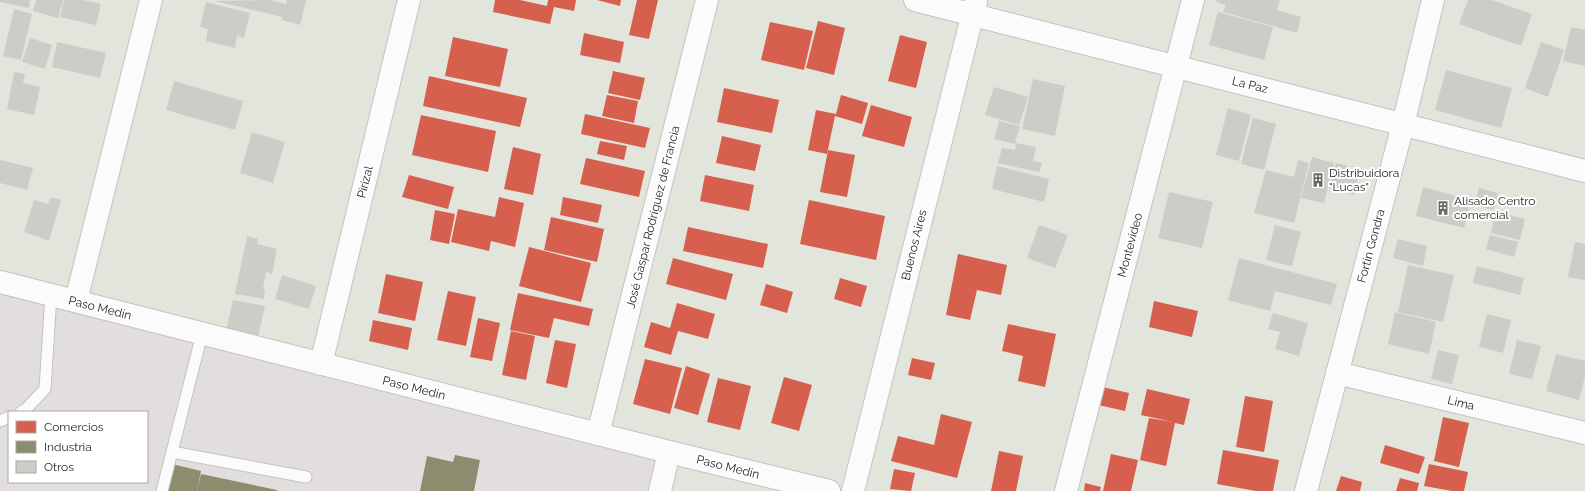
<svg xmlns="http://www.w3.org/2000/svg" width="1585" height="491" font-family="Raleway,sans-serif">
<rect width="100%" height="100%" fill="#e1e5dc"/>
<!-- industrial -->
<path fill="#e2dede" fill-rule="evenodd" d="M0,282l669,170 -11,39h-658zM9,412h138v70h-138z"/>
<!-- shops -->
<g fill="#d6604d">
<path d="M495,0h25l27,6 1,-6h28l-2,11 -20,-4 -4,17 -57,-12z"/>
<path d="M597,0h24l-1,6z"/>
<path d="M637,0h21l-9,39 -20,-4z"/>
<path d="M818,21l27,7 -11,47 -28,-7z"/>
<path d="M770,22l43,9 -9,39 -43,-10z"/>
<path d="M584,33l40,9 -4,21 -40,-8z"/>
<path d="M900,35l27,7 -11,46 -28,-7z"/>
<path d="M453,37l55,12 -8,38 -55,-11z"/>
<path d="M613,71l32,7 -5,22 -32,-7z"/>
<path d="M429,76l98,22 -7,29 -97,-21z"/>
<path d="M724,88l55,12 -7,33 -55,-11z"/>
<path d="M607,95l31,6 -4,22 -32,-7z"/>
<path d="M841,95l27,8 -6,21 -27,-8 -8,38 -19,-4 8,-40 20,4z"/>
<path d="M871,105l41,12 -8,30 -42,-11z"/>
<path d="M585,114l65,14 -5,20 -64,-14z"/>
<path d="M421,115l75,16 -8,41 -76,-17z"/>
<path d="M722,136l39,9 -6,26 -39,-8z"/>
<path d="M600,141l27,5 -3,14 -27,-6z"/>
<path d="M513,147l28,7 -8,41 -29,-6z"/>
<path d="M828,150l27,5 -8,42 -27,-5z"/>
<path d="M586,158l59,13 -6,26 -59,-13z"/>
<path d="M409,175l45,12 -6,22 -46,-12z"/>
<path d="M705,175l49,10 -5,26 -49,-10z"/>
<path d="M499,197l25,6 -9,44 -24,-6 -2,10 -38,-9 7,-33 37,8z"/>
<path d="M563,197l39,8 -4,18 -38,-8z"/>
<path d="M809,200l76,16 -9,44 -76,-16z"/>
<path d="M435,210l20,4 -6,30 -19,-4z"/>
<path d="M551,217l53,12 -7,33 -53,-12z"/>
<path d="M688,227l80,17 -5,24 -80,-17z"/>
<path d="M529,247l62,16 -10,39 -62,-16z"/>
<path d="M958,254l49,11 -6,30 -24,-5 -7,30 -24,-5z"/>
<path d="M673,258l60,16 -7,26 -60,-16z"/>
<path d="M386,274l37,8 -8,39 -37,-8z"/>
<path d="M840,278l27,8 -6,21 -27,-8z"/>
<path d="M766,284l27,8 -6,21 -27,-8z"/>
<path d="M448,291l28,6 -10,49 -29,-6z"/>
<path d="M518,293l75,16 -4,17 -35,-8 -5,20 -39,-8z"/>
<path d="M1154,301l44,10 -6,26 -43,-10z"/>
<path d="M677,303l38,11 -7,25 -30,-8 -7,24 -27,-8 7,-25 19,6z"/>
<path d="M478,318l22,5 -8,38 -22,-4z"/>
<path d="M373,320l39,8 -4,22 -39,-9z"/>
<path d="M1008,324l48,10 -11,53 -27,-6 5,-25 -21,-5z"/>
<path d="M511,331l24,5 -9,44 -24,-5z"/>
<path d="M555,340l21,4 -9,44 -21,-5z"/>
<path d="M912,358l23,5 -4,17 -23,-5z"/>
<path d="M645,359l37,9 -12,46 -37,-10z"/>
<path d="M686,366l24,8 -12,41 -24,-7z"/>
<path d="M784,377l28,8 -13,46 -28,-8z"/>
<path d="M718,378l33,8 -11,44 -33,-8z"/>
<path d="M1098,386l31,7 -4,18 -31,-7z"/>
<path d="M1147,389l43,10 -6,26 -9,-2 -9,43 -26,-6 9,-42 24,4 -32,-7z"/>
<path d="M1245,396l28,5 -9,51 -28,-5z"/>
<path d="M941,414l31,8 -15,56 -66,-17 7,-25 36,9z"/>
<path d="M1443,417l26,6 -10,44 -25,-6z"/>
<path d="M1385,445l40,12 -6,17 -39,-11z"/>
<path d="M1223,450l56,10 -6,31h-17l-39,-7z"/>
<path d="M999,451l24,5 -7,35h-25z"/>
<path d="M1111,454l27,6 -7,31h-28z"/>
<path d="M1429,464l39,8 -4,19h-12l-28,-5z"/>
<path d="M894,469l21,4 -4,18 -21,-2z"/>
<path d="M1341,476l21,6 -2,9h-24z"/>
<path d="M1400,478l19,5 -2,8h-21z"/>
<path d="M1085,483l16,4 -1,4h-16z"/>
</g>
<!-- industry -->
<g fill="#8c8c6e">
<path d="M455,455l25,5 -6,31h-54l7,-35 26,6z"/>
<path d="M172,464l29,7 -4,20h-31z"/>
<path d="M201,474l76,16v1h-80z"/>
</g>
<!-- building -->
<g fill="#cbcec7">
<path d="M0,0h30l-1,8 -29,-6z"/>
<path d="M36,0h27l-5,18 -25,-7z"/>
<path d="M64,0h19l18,4 -5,21 -36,-8z"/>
<path d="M269,0l17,4 1,-4h19l-6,25 -18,-5v-3l-67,-16z"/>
<path d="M1217,0h63l-3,10 24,7 -4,16 -74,-21 3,-7 -10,-3z"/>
<path d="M1468,0h24l40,14 -11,32 -62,-22z"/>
<path d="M206,2l44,11 -6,25 -7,-2 -2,12 -29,-7 2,-12 -8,-2z"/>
<path d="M14,9l18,5 -11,46 -18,-4z"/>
<path d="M1218,12l55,15 -9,33 -55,-15z"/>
<path d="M1571,27l14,3v36l-22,-5z"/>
<path d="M30,38l22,7 -7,24 -23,-7z"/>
<path d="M57,42l49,11 -6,25 -48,-11z"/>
<path d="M1541,42l23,8 -16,47 -23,-9z"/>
<path d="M1446,70l66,18 -11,40 -66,-18z"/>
<path d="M14,72l11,2 -2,9 17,4 -6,28 -27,-6z"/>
<path d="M1033,79l32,7 -10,50 -33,-7z"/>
<path d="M174,81l69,20 -8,29 -69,-20z"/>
<path d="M994,87l34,10 -9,28 -34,-10z"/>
<path d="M1228,108l23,7 -12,46 -23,-6z"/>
<path d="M1253,118l23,6 -12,46 -23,-6z"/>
<path d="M999,121l21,5 -5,18 -21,-5z"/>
<path d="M252,132l33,10 -12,41 -33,-10z"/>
<path d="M1016,143l20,4 -3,14 9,2 -3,9 -41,-9 4,-15 13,2z"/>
<path d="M1312,157l22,6 -10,40 -23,-5z"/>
<path d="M0,160l33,8 -6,22 -27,-7z"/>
<path d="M1298,160l11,3 -15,60 -40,-10 12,-43 28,7z"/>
<path d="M1336,163l12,3 -2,10 12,4 -4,15 -25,-7z"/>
<path d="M997,166l52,13 -5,23 -52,-13z"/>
<path d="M1423,187l48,13 -7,28 -48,-12z"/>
<path d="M1479,188l19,5 -5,17 -19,-5z"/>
<path d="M1169,192l44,10 -11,46 -44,-10z"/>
<path d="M51,197l10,3 -12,41 -25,-9 10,-32 14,4z"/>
<path d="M1495,212l30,7 -5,21 -29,-7z"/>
<path d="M1039,225l29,10 -13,33 -28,-10z"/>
<path d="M1275,225l26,7 -9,34 -26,-6z"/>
<path d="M1490,235l28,7 -4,15 -28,-8z"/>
<path d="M247,236l11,3 -1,5 20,5 -5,25 -6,-2 -3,17 2,1 -1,9 -29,-5z"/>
<path d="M1398,239l29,7 -4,20 -30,-8z"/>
<path d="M1575,242l10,2v36l-17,-3z"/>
<path d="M1239,258l98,26 -6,21 -56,-14 -5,20 -42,-11z"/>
<path d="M1408,265l46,10 -11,47 -45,-10z"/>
<path d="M1477,266l47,12 -4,17 -47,-12z"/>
<path d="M282,275l34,11 -7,23 -34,-10z"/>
<path d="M233,300l32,6 -7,31 -32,-7z"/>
<path d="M1395,312l41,10 -7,32 -41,-10z"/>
<path d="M1273,313l35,10 -9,33 -24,-7 5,-17 -12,-3z"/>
<path d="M1487,314l24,6 -8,33 -24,-6z"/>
<path d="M1517,340l24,6 -9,33 -23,-5z"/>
<path d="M1438,350l21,5 -7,29 -21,-5z"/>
<path d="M1556,354l29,7v15l-6,24 -33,-9z"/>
</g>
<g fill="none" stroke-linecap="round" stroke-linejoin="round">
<defs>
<g id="lane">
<path d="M21,412l4,-2 20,-21 6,-94"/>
<path d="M0,421l9,-4"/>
<path d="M172,452l134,25"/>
<path d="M162,491l40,-157"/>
</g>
<g id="street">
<path d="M915,0l670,171"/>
<path d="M76,301l75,-301"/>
<path d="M321,364l88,-364"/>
<path d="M1337,373l248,60"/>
<path d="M660,491l9,-39"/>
<path d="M853,491l123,-490"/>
<path d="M1066,491l127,-491"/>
<path d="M1306,491l97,-366 30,-125"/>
</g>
<g id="secondary">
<path d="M0,282l669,170 160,39"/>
<path d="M598,434l109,-434"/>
</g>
</defs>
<!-- lane casing -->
<use href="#lane" stroke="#c3c3c2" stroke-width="13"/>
<!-- street casing -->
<use href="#street" stroke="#c3c3c2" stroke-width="24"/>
<!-- secondary casing -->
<use href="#secondary" stroke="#c3c3c2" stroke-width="24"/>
<!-- lane -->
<use href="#lane" stroke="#fafbfa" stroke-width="11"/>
<!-- street -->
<use href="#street" stroke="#fafbfa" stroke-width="22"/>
<!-- secondary -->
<use href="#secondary" stroke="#fafbfa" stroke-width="22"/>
</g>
<!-- icons -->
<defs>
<symbol id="building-bare" viewBox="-9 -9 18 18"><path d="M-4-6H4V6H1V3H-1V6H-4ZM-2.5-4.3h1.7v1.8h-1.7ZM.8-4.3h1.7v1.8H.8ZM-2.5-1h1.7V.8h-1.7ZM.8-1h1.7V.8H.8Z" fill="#686a66" stroke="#fff" stroke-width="2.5" paint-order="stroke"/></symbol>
</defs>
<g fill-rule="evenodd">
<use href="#building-bare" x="1308" y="170" width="20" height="20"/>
<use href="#building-bare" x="1433" y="198" width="20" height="20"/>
</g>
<g text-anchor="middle" stroke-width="4" stroke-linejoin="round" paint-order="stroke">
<!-- street labels -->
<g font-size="12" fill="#272727" stroke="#fff">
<text transform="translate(1250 85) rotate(14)" y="4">La Paz</text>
<text transform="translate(365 182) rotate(-76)" y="4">Pirizal</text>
<text transform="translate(653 217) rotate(-76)" y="4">José Gaspar Rodríguez de Francia</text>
<text transform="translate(914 245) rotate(-76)" y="4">Buenos Aires</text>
<text transform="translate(1130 245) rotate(-75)" y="4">Montevideo</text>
<text transform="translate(1371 246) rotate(-75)" y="4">Fortín Gondra</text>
<text transform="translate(100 308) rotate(14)" y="4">Paso Medin</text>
<text transform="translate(414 388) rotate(14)" y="4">Paso Medin</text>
<text transform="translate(1461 403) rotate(14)" y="4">Lima</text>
<text transform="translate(728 467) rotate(14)" y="4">Paso Medin</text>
</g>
<!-- poi labels -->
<g font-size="12" fill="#272727" stroke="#fff" text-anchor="start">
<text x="1329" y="177">Distribuidora<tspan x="1329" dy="14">"Lucas"</tspan></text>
<text x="1454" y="205">Alisado Centro<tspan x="1454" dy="14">comercial</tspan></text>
</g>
</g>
<!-- legend -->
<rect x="8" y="411" width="140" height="72" fill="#ffffff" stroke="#a9a9a9"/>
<rect x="16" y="421" width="20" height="12" fill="#d6604d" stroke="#a9a9a9"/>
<text x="44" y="431" font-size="12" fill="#272727">Comercios</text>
<rect x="16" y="441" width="20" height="12" fill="#8c8c6e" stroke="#a9a9a9"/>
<text x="44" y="451" font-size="12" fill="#272727">Industria</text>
<rect x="16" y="461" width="20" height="12" fill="#cbcec7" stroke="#a9a9a9"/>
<text x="44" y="471" font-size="12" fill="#272727">Otros</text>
</svg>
